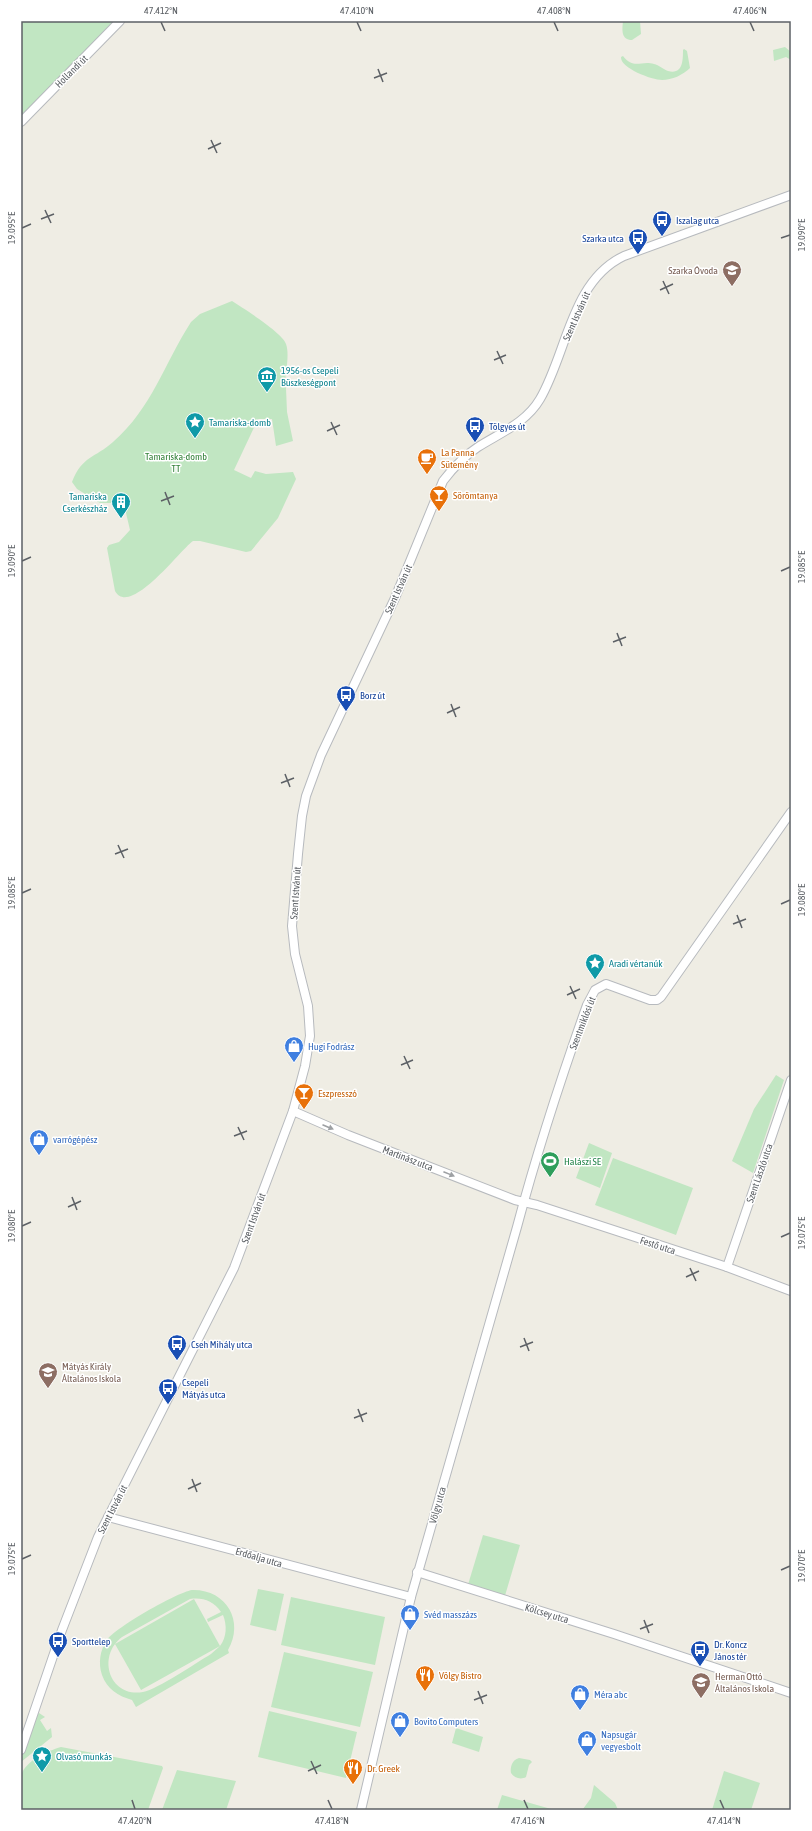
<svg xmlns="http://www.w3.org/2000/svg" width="812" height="1831" font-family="'Asap Condensed',sans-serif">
<rect width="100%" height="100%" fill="#efede4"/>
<!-- green -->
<g fill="#c1e6c2" fill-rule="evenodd">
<path d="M21,21h101l-101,101z"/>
<path d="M623,21h17l1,13 -9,6c-11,0 -10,-10 -9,-19z"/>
<path d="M785,47l6,5v8l-5,-3 -12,4 -1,-11z"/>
<path d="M684,49l3,2 3,17c-7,7 -18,12 -28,12 -10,0 -42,-12 -41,-23l2,-1c11,14 18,4 31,8 5,1 9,5 14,7 15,4 15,-11 15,-21z"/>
<path d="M232,301c11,7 51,32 54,43 4,11 -1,30 -1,42l1,2 1,24 6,29 -17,5 -4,-27h-14l-24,51 17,8 4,-7 11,3 27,-2 3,7 -18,39 -27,33 -5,1 -46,-11h-7c-12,8 -63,77 -78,50l-8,-43 2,-3 10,-3 11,-12 -4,-17 2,-12 -3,-4 -11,6h-14l-23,-14 -5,-7c10,-26 23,-24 41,-40 39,-34 51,-78 78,-120l9,-8z"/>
<path d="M776,1075l8,5 -31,93 -21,-12 22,-52z"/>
<path d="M589,1143l23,10 -12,35 -24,-10z"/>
<path d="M613,1158l80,30 -17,47 -81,-30z"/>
<path d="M483,1535l37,10 -16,54 -37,-11z"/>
<path d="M258,1589l26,5 -8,37 -26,-6z"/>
<path d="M192,1590c34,-1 53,31 36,60l1,3 -93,54 -4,-7c-14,-4 -25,-11 -30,-25 -4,-12 -2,-25 5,-35 9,-13 69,-47 85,-50zM190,1599c12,-2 24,2 31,13l-14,7 1,3 15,-7c4,10 4,22 -3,31l-26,-47 -79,45 26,46 79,-44 -9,8c-15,9 -53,35 -68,38 -33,6 -47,-35 -21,-55z"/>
<path d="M291,1597l94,20 -10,48 -94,-20z"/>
<path d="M284,1652l89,20 -13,55 -89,-20z"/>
<path d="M269,1711l88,21 -11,46 -88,-21z"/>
<path d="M39,1713l6,4 -5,3 7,11 4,-3 1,9 -31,25 11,-44z"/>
<path d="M456,1728l27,9 -4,15 -27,-9z"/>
<path d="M61,1747l101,19 1,2 -15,42h-127c0,-10 -3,-25 0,-34 4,-15 26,-25 40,-29z"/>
<path d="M519,1758l11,2 2,2 -3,3 -3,12c-5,3 -12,1 -15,-4 -1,-6 1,-13 8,-15z"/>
<path d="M177,1770l59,11 -10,29h-64z"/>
<path d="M724,1771l36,12 -9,27h-39z"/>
<path d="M594,1785l21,18 3,7 -35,-1 8,-11z"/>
<path d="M502,1795l49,14v1h-54z"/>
</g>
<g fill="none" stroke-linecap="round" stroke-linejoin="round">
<defs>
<g id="minor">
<path d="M21,122l99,-101"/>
<path d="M293,1111l55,24 167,65 22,5 190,62 64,24"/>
<path d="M727,1267l64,-187"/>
<path d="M108,1517l303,80"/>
<path d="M417,1572l197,62 177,59"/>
<path d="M21,1750l41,-120 36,-93 136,-269 59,-157 12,-45 5,-30 -2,-30 -13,-52 -3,-28 6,-72 4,-38 4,-20 15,-41 74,-157 48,-117c10,-13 21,-25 35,-34 22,-14 48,-24 62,-48 27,-46 31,-118 84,-143l167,-61"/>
<path d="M361,1810l50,-213 106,-370c20,-75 44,-149 70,-222l8,-15 11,-6 44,16h7l4,-3 130,-185"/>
</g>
</defs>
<!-- minor casing -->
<use href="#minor" stroke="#b7babe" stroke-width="10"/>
<!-- minor -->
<use href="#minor" stroke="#fff" stroke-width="8"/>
</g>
<!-- one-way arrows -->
<defs><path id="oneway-solid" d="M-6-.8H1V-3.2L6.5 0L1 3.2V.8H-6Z"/></defs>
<g fill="#9da0a3">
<use href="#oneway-solid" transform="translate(328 1127) rotate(23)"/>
<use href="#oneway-solid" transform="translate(449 1174) rotate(22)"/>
</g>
<!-- ticks -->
<path fill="none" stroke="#5c6065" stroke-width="1.5" d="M161,22l4,9M357,22l4,9M554,22l4,9M750,22l4,9M378,69l5,13M374,78l13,-5M211,140l6,13M208,149l13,-6M45,210l6,13M41,219l13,-5M22,228l9,-4M781,238l9,-3M663,281l6,13M660,290l13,-6M497,351l6,13M494,360l12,-5M331,422l6,13M327,431l13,-6M165,492l5,13M161,501l13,-5M22,561l9,-4M781,571l9,-4M617,633l5,13M613,642l13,-5M451,704l5,13M447,713l13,-6M285,774l5,13M281,783l13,-5M118,845l6,13M115,854l13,-5M22,893l9,-4M781,904l9,-4M737,915l5,13M733,924l13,-5M570,986l6,13M567,995l13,-6M404,1056l6,13M401,1065l12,-5M238,1127l6,13M234,1136l13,-5M72,1197l5,13M68,1207l13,-6M22,1226l9,-4M781,1237l9,-4M690,1268l6,13M686,1277l13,-6M524,1338l5,13M520,1347l13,-5M358,1409l5,13M354,1418l13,-5M192,1479l5,13M188,1489l13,-6M22,1559l9,-4M781,1570l9,-4M644,1620l5,13M640,1629l13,-5M478,1691l5,13M474,1700l13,-5M311,1761l6,13M308,1771l13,-6M132,1800l3,9M328,1800l4,9M524,1800l4,9M720,1800l4,9"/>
<!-- icons -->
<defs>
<symbol id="bus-pin" viewBox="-11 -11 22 30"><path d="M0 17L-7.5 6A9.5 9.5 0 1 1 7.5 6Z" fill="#1a4fb4" stroke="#fff"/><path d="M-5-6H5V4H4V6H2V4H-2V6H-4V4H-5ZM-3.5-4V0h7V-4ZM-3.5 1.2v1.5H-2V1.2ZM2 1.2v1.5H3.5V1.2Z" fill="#fff"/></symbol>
<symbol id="school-pin" viewBox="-11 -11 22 30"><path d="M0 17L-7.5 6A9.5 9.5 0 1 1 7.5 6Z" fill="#8d6e63" stroke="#fff"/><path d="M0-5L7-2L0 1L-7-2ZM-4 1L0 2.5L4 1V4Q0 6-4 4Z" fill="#fff"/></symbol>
<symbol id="museum-pin" viewBox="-11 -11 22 30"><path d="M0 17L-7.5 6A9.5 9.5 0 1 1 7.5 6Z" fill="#0f9aa8" stroke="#fff"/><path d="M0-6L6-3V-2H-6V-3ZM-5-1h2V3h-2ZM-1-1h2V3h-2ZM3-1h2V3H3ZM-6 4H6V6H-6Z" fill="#fff"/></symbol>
<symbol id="sight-pin" viewBox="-11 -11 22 30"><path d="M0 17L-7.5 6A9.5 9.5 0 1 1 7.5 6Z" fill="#0f9aa8" stroke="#fff"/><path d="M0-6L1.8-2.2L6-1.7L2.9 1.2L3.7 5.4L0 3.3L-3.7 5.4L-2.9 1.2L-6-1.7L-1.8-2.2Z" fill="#fff"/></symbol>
<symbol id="cafe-pin" viewBox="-11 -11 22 30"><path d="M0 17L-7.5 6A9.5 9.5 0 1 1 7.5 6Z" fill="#e8710a" stroke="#fff"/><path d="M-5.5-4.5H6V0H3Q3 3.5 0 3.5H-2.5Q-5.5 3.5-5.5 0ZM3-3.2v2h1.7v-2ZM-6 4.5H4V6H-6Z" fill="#fff"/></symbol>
<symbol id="bar-pin" viewBox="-11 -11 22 30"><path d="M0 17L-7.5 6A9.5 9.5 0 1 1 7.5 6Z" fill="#e8710a" stroke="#fff"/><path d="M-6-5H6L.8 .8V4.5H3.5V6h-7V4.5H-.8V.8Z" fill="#fff"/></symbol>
<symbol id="building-pin" viewBox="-11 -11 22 30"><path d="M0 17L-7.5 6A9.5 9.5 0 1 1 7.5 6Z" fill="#0f9aa8" stroke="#fff"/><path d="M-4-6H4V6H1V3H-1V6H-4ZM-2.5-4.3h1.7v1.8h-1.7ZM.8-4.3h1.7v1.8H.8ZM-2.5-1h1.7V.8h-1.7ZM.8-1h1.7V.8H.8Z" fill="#fff"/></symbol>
<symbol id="shop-pin" viewBox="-11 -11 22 30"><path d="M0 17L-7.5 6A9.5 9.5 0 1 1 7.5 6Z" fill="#3f7fe0" stroke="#fff"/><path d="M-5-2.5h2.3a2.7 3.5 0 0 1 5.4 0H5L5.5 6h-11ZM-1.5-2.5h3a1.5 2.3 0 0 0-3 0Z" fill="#fff"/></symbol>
<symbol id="stadium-pin" viewBox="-11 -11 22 30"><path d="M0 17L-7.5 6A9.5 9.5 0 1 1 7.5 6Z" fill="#2e9e5b" stroke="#fff"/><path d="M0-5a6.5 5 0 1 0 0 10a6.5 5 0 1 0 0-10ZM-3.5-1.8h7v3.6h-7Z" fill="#fff"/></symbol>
<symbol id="restaurant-pin" viewBox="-11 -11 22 30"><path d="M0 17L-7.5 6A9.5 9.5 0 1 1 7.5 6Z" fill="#e8710a" stroke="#fff"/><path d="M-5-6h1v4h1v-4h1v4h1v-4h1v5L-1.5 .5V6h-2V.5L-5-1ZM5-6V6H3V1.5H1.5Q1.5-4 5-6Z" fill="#fff"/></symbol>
</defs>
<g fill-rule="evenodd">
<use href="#bus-pin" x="651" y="209" width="22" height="30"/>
<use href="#bus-pin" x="627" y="227" width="22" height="30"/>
<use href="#school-pin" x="721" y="259" width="22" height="30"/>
<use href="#museum-pin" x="256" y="365" width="22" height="30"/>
<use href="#sight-pin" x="184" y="411" width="22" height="30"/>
<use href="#bus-pin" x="464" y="415" width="22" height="30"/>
<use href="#cafe-pin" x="416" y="447" width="22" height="30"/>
<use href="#bar-pin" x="428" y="484" width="22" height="30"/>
<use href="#building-pin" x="110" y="491" width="22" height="30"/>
<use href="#bus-pin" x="335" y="684" width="22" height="30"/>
<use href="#sight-pin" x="584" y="952" width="22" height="30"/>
<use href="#shop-pin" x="283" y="1035" width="22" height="30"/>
<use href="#bar-pin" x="293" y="1082" width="22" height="30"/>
<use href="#shop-pin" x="28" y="1128" width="22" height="30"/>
<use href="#stadium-pin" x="539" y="1150" width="22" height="30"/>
<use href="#bus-pin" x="166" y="1333" width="22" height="30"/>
<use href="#school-pin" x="37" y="1361" width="22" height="30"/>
<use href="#bus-pin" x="157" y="1377" width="22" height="30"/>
<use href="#shop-pin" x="399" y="1603" width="22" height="30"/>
<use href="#bus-pin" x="47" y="1630" width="22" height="30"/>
<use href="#bus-pin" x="689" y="1639" width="22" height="30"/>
<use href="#restaurant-pin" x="414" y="1664" width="22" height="30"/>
<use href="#school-pin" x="690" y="1671" width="22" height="30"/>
<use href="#shop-pin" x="569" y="1683" width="22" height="30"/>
<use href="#shop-pin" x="389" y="1710" width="22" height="30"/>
<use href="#shop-pin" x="576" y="1729" width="22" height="30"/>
<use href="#sight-pin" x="31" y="1745" width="22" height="30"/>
<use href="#restaurant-pin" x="342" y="1757" width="22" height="30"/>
</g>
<g text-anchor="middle" stroke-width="3" stroke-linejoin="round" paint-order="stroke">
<!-- street labels -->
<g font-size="10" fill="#5c6065" stroke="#fff">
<text transform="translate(71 71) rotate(-45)" y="4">Hollandi út</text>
<text transform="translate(576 316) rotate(-66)" y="4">Szent István út</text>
<text transform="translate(398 589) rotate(-66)" y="4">Szent István út</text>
<text transform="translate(295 893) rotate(-86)" y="4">Szent István út</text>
<text transform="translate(582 1023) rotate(-69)" y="4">Szentmiklósi út</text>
<text transform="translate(408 1158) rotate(21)" y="4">Martinász utca</text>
<text transform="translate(759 1173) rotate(-71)" y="4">Szent László utca</text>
<text transform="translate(253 1218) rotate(-70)" y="4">Szent István út</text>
<text transform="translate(658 1245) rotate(18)" y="4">Festő utca</text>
<text transform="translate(437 1505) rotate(-74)" y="4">Völgy utca</text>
<text transform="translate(112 1509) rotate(-63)" y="4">Szent István út</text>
<text transform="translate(259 1557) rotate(16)" y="4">Erdőalja utca</text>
<text transform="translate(547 1613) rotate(17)" y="4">Kölcsey utca</text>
</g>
<!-- transit labels -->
<g font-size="10" fill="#164399" stroke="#fff" text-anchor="start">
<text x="676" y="224">Iszalag utca</text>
<text x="624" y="242" text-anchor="end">Szarka utca</text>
<text x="489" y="430">Tölgyes út</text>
<text x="360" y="699">Borz út</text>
<text x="191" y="1348">Cseh Mihály utca</text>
<text x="182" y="1386">Csepeli<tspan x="182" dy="12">Mátyás utca</tspan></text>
<text x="72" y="1645">Sporttelep</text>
<text x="714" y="1648">Dr. Koncz<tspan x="714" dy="12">János tér</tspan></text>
</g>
<!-- education labels -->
<g font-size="10" fill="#785e54" stroke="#fff" text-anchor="start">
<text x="718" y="274" text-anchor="end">Szarka Óvoda</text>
<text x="62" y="1370">Mátyás Király<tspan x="62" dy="12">Általános Iskola</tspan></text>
<text x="715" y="1680">Herman Ottó<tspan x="715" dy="12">Általános Iskola</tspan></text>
</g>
<!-- culture labels -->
<g font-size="10" fill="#0d838f" stroke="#fff" text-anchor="start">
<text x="281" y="374">1956-os Csepeli<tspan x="281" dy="12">Büszkeségpont</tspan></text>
<text x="209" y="426">Tamariska-domb</text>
<text x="107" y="500" text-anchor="end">Tamariska<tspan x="107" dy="12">Cserkészház</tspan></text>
<text x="609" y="967">Aradi vértanúk</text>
<text x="56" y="1760">Olvasó munkás</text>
</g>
<!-- food labels -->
<g font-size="10" fill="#c56008" stroke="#fff" text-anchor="start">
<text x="441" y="456">La Panna<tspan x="441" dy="12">Sütemény</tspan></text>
<text x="453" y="499">Sörömtanya</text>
<text x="318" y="1097">Eszpresszó</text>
<text x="439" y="1679">Völgy Bistro</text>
<text x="367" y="1772">Dr. Greek</text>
</g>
<!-- park labels -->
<g font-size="10" fill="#35833b" stroke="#fff">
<text x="176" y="460">Tamariska-domb<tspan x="176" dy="12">TT</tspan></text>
</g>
<!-- shop labels -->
<g font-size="10" fill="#366cbe" stroke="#fff" text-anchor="start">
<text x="308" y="1050">Hugi Fodrász</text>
<text x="53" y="1143">varrógépész</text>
<text x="424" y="1618">Svéd masszázs</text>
<text x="594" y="1698">Méra abc</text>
<text x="414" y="1725">Bovito Computers</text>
<text x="601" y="1738">Napsugár<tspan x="601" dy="12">vegyesbolt</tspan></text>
</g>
<!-- leisure labels -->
<g font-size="10" fill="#27864d" stroke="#fff" text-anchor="start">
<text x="564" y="1165">Halászi SE</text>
</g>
</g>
<!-- border -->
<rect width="812" height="1831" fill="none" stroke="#ffffff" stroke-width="44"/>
<rect x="22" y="22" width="768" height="1787" fill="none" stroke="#5c6065" stroke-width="1.5"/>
<g font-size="10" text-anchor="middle" fill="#5c6065">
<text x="161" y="14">47.412°N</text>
<text x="357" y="14">47.410°N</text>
<text x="554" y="14">47.408°N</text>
<text x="750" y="14">47.406°N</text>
<text transform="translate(11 228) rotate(-90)" y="4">19.095°E</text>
<text transform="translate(801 235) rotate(-90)" y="4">19.090°E</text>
<text transform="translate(11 561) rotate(-90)" y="4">19.090°E</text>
<text transform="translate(801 567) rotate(-90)" y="4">19.085°E</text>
<text transform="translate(11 893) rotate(-90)" y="4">19.085°E</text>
<text transform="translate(801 900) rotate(-90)" y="4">19.080°E</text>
<text transform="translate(11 1226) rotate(-90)" y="4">19.080°E</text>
<text transform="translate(801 1233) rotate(-90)" y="4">19.075°E</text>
<text transform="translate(11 1559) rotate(-90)" y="4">19.075°E</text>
<text transform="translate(801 1566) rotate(-90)" y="4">19.070°E</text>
<text x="135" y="1824">47.420°N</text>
<text x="332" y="1824">47.418°N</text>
<text x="528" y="1824">47.416°N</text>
<text x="724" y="1824">47.414°N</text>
</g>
</svg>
